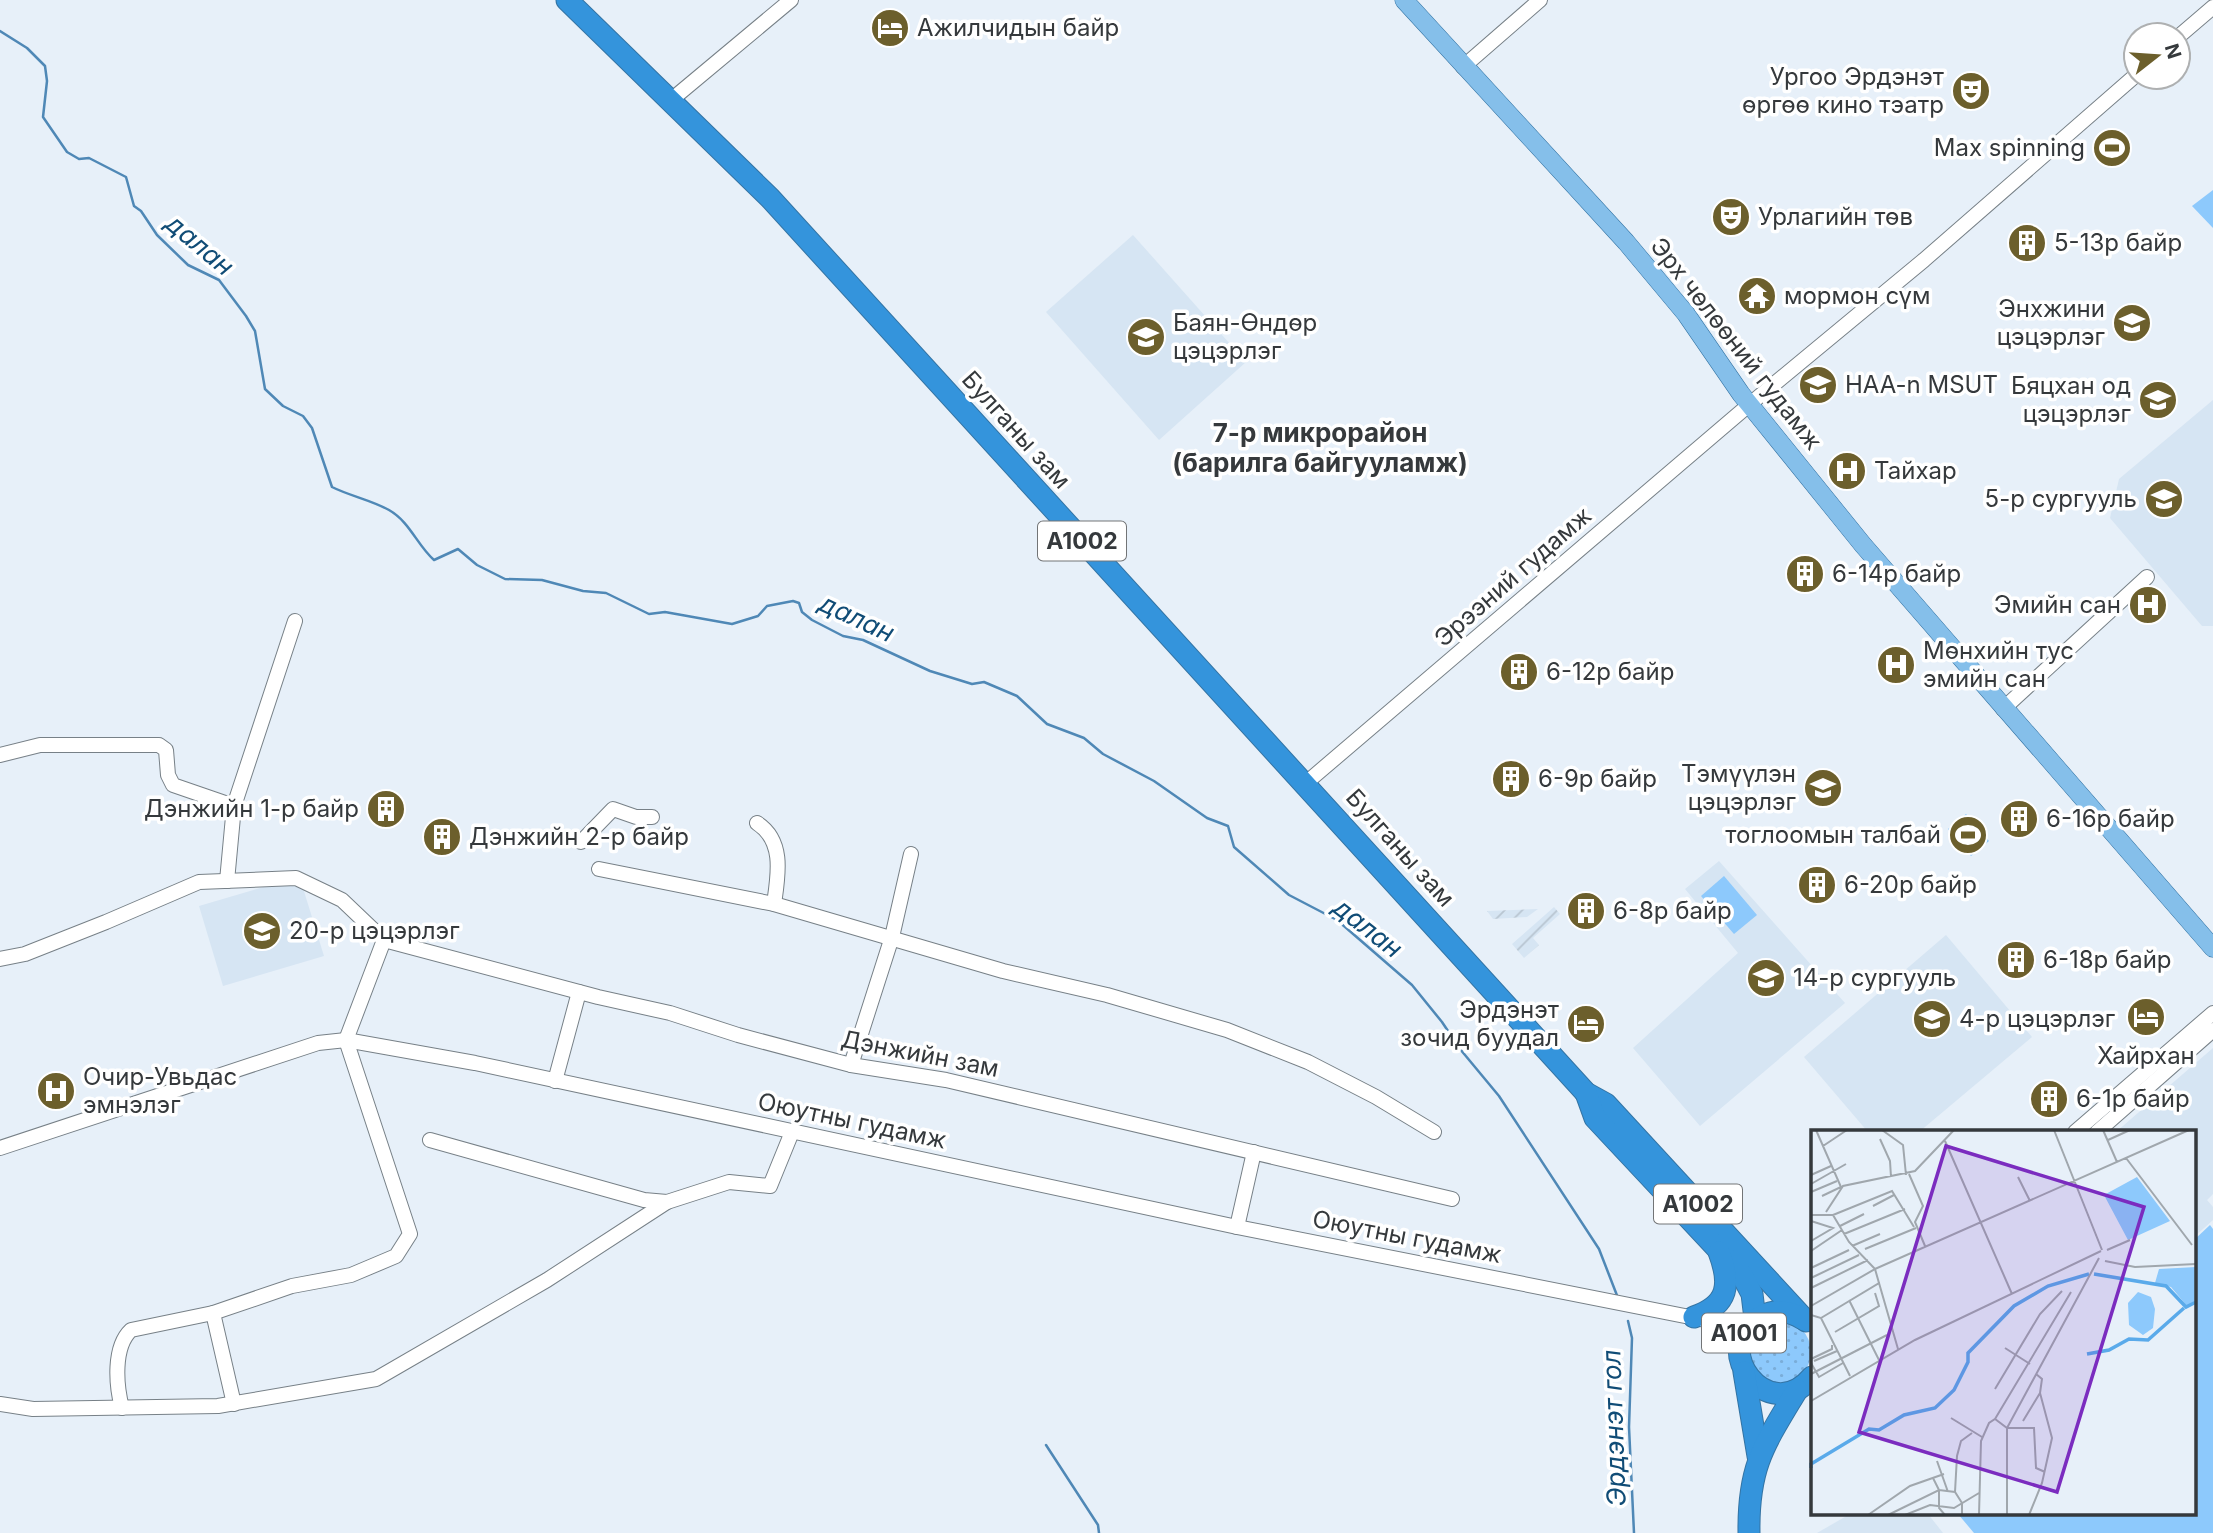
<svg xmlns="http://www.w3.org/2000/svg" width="2213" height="1533" font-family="Inter,sans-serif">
<defs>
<pattern id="industrial-furrows" width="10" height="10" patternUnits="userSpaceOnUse" patternTransform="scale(1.75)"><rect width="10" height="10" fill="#d6e5f3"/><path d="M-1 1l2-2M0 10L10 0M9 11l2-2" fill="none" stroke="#b8c5d1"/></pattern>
<pattern id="grass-dots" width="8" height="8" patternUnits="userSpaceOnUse" patternTransform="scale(1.75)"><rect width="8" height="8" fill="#8dc9fc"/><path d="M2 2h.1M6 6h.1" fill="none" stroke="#7aadd9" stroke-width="1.8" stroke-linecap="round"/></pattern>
</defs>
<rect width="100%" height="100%" fill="#e7f0f9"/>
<!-- built -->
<g fill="#d6e5f3">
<path d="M1133,235l113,127 -87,78 -113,-128z"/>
<path d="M2213,400v226h-11l-92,-108 9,-39z"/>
<path d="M1719,861l126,142 -145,123 -67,-78 105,-95 -53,-64z"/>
<path d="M277,883l26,5 21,68 -101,30 -24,-80z"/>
<path d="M1946,935l86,102 -113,95h-51l-64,-75z"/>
<path d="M2213,1048v146l-6,6 6,7v13l-19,17v-105h-78z"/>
<path d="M1850,1514h78l15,19h-126z"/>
</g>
<!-- industrial -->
<g fill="url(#industrial-furrows)">
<path d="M1554,907l6,7 -27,24 6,7 -15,13 -12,-14z"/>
<path d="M1538,909l-11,8 -34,2 -6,-8z"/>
</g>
<!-- grass -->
<circle fill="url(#grass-dots)" cx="1779" cy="1352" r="32"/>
<!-- park -->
<g fill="#8dc9fc">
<path d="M2213,190v38l-21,-22z"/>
<path d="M1966,814l23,27 -18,15 -23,-27z"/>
<path d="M1724,876l33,39 -23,19 -33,-38z"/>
<path d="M2210,1225l3,4v304h-239l-16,-19h236v-274z"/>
</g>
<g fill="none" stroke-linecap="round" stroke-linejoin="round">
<!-- stream -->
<g stroke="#4f88b6" stroke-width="2.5">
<path d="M0,31l27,17 18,18 2,15 -4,36 24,35 12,7 10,-1 37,19 8,29 7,5 16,24 31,30 31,15 27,36 9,15 10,58 18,17 20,10 9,12 20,59c18,9 39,13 57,23 21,12 28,35 45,50l24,-11 19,16 28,14 37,1 41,11 23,2 43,21 16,-2 67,12 26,-8 9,-10 26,-5 6,2 3,9 10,8 31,16 20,4 67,31 42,13 12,-2 33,14 30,28 37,14 19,16 51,27 53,37 21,8 6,21 55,48 48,25 75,65 30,37 18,27 39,47 100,153 19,49"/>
<path d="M1628,1321l4,17 -3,89 5,106"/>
<path d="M1046,1445l52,80 1,8"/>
</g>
<defs>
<g id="minor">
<path d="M2178,37l35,-30"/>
<path d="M1463,67l77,-67"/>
<path d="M670,101l121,-101"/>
<path d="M2003,709l144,-132"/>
<path d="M0,755l40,-10h119l7,5 2,25 5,10 61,21"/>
<path d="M1306,783l444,-379 174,-144 212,-185"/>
<path d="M757,823c28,18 21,53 17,81"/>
<path d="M581,842l32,-33 23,8h16"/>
<path d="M599,869l175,35 229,67 104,24 120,35 81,32 68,35 58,35"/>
<path d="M227,881l7,-75 61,-185"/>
<path d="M384,940l214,57 72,16 68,22 113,30 95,15 506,119"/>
<path d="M0,959l25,-5 81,-32 93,-40 97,-4 46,22 42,40 -38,100 64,194 -14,22 -45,19 -59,11 -79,27 -82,17c-18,17 -15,55 -9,78"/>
<path d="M851,1065l41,-128 19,-83"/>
<path d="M555,1081l24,-89"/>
<path d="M2075,1132l138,-119"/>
<path d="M2097,1132l116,-102"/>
<path d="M430,1140l214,60 23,2"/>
<path d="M0,1148l318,-105 28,-3 129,23 762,164 468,93 46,4"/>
<path d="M1237,1227l17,-75"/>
<path d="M213,1313l21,91"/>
<path d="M1706,1321l18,14 15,19"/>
<path d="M0,1404l33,5 185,-3 158,-27 171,-99 120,-78 62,-20 41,4 22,-54"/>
</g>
<path id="major" d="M1404,0l222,242 60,72 55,80 122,151 350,403"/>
<g id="highway">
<path d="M567,0l203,198 816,895 20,11 200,217"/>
<path d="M1586,1093l9,25 147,157 10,19 3,25"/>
<path d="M1694,1317c35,-12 37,-33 25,-65"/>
<path d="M1803,1319c-13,-8 -28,-10 -41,-3 -57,29 6,113 50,61"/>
<path d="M1744,1372l14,84"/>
<path d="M1749,1533c-1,-67 15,-88 48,-143"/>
</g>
</defs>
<!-- minor casing -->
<use href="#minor" stroke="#778087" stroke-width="16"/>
<!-- major casing -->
<use href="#major" stroke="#3474a4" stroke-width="19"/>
<!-- highway casing -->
<use href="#highway" stroke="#3474a4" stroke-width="23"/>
<!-- minor -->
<use href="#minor" stroke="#fff" stroke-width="14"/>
<!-- major -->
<use href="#major" stroke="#85bfea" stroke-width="18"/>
<!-- highway -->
<use href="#highway" stroke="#3494dc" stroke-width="21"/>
</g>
<!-- icons -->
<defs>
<symbol id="hotel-disc" viewBox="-11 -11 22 22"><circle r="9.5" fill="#6c5f2c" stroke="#fff"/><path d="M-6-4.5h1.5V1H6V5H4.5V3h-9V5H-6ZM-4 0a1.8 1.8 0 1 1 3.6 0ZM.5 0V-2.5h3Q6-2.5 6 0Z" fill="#fff"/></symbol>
<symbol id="theatre-disc" viewBox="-11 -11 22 22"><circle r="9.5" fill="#6c5f2c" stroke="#fff"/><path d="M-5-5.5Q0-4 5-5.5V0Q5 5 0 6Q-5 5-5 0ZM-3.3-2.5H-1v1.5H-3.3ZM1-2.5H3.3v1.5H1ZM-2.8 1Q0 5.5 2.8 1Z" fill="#fff"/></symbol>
<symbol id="stadium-disc" viewBox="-11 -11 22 22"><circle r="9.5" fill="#6c5f2c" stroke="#fff"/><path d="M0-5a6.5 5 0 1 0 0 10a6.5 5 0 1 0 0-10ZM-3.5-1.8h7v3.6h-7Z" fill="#fff"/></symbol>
<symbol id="building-disc" viewBox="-11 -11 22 22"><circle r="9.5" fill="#6c5f2c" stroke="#fff"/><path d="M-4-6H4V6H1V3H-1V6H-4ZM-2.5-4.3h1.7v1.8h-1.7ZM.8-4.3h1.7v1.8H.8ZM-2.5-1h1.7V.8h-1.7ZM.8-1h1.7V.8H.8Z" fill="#fff"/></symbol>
<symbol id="temple-disc" viewBox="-11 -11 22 22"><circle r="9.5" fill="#6c5f2c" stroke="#fff"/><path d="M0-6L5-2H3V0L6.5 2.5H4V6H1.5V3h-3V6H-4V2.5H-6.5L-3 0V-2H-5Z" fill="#fff"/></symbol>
<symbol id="school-disc" viewBox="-11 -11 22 22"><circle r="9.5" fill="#6c5f2c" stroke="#fff"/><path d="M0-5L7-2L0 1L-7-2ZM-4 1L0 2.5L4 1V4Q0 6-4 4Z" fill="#fff"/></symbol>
<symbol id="hospital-disc" viewBox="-11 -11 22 22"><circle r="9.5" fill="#6c5f2c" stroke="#fff"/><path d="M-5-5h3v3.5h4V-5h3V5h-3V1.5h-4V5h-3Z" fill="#fff"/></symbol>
</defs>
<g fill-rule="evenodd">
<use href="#hotel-disc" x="868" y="6" width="44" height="44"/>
<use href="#theatre-disc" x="1949" y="69" width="44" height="44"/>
<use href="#stadium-disc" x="2090" y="126" width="44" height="44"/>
<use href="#theatre-disc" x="1709" y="195" width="44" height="44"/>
<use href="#building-disc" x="2005" y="221" width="44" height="44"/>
<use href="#temple-disc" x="1735" y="274" width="44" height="44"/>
<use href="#school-disc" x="2110" y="301" width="44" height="44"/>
<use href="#school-disc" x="1124" y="315" width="44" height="44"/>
<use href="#school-disc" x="1796" y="363" width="44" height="44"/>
<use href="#school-disc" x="2136" y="378" width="44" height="44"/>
<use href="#hospital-disc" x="1825" y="449" width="44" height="44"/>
<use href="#school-disc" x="2142" y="477" width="44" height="44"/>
<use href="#building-disc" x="1783" y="552" width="44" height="44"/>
<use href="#hospital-disc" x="2126" y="583" width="44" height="44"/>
<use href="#hospital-disc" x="1874" y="643" width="44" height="44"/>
<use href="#building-disc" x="1497" y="650" width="44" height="44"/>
<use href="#building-disc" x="1489" y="757" width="44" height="44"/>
<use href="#school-disc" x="1801" y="766" width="44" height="44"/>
<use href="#building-disc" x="364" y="787" width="44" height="44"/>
<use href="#building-disc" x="1997" y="797" width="44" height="44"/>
<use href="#stadium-disc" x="1946" y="813" width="44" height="44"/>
<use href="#building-disc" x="420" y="815" width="44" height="44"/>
<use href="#building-disc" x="1795" y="863" width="44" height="44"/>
<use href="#building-disc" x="1564" y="889" width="44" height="44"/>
<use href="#school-disc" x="240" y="909" width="44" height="44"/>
<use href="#building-disc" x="1994" y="938" width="44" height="44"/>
<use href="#school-disc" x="1744" y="956" width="44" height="44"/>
<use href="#hotel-disc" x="2124" y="995" width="44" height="44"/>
<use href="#school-disc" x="1910" y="997" width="44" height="44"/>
<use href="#hotel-disc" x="1564" y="1002" width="44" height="44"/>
<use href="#hospital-disc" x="34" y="1069" width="44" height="44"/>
<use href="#building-disc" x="2027" y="1077" width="44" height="44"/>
</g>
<g text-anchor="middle" stroke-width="7" stroke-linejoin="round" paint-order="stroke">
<!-- shield labels -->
<g fill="#fff" stroke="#727476" stroke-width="2">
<rect x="1038" y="521.5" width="88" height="39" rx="5"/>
<rect x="1654" y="1184.5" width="88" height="39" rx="5"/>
<rect x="1702" y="1313.5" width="84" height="39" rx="5"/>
</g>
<g font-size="23" font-weight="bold" fill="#35393c">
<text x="1082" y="549">A1002</text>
<text x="1698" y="1212">A1002</text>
<text x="1744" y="1341">A1001</text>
</g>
<!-- poi labels -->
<g font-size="24" fill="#35393c" stroke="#fff" text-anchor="start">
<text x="917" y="36">Ажилчидын байр</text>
<text x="1944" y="85" text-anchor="end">Ургоо Эрдэнэт<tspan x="1944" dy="28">өргөө кино тэатр</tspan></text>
<text x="2085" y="156" text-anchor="end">Max spinning</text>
<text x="1758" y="225">Урлагийн төв</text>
<text x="2054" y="251">5-13р байр</text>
<text x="1784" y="304">мормон сүм</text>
<text x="2105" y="317" text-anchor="end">Энхжини<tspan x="2105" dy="28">цэцэрлэг</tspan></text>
<text x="1173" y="331">Баян-Өндөр<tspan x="1173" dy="28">цэцэрлэг</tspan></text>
<text x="1845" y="393">HAA-n MSUT</text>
<text x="2131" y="394" text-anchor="end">Бяцхан од<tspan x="2131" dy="28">цэцэрлэг</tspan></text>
<text x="1874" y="479">Тайхар</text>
<text x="2137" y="507" text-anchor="end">5-р сургууль</text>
<text x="1832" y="582">6-14р байр</text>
<text x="2121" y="613" text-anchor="end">Эмийн сан</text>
<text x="1923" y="659">Мөнхийн тус<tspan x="1923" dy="28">эмийн сан</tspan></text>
<text x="1546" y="680">6-12р байр</text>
<text x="1796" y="782" text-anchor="end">Тэмүүлэн<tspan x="1796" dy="28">цэцэрлэг</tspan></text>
<text x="1538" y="787">6-9р байр</text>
<text x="359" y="817" text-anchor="end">Дэнжийн 1-р байр</text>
<text x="2046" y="827">6-16р байр</text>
<text x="1941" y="843" text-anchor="end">тоглоомын талбай</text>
<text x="469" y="845">Дэнжийн 2-р байр</text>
<text x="1844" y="893">6-20р байр</text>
<text x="1613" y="919">6-8р байр</text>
<text x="289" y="939">20-р цэцэрлэг</text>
<text x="2043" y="968">6-18р байр</text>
<text x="1793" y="986">14-р сургууль</text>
<text x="1559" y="1018" text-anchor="end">Эрдэнэт<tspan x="1559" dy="28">зочид буудал</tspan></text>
<text x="1959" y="1027">4-р цэцэрлэг</text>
<text x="2146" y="1064" text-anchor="middle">Хайрхан</text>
<text x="83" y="1085">Oчир-Увьдас<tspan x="83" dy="28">эмнэлэг</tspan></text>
<text x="2076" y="1107">6-1р байр</text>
</g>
<!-- street labels -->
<g font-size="24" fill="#35393c" stroke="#fff">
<text transform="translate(1736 344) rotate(52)" y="8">Эрх чөлөөний гудамж</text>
<text transform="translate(1016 430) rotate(48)" y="8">Булганы зам</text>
<text transform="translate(1513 577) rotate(-41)" y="8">Эрээний гудамж</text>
<text transform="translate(1400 848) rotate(48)" y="8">Булганы зам</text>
<text transform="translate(920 1054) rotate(11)" y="8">Дэнжийн зам</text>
<text transform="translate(852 1121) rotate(12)" y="8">Оюутны гудамж</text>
<text transform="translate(1407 1237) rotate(11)" y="8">Оюутны гудамж</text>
</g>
<!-- water labels -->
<g font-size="26" font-style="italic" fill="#104c76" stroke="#fff">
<text transform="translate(200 245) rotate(40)" y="9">далан</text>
<text transform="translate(857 618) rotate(25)" y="9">далан</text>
<text transform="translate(1368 928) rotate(38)" y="9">далан</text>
<text transform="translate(1614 1428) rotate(-92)" y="9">Эрдэнэт гол</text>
</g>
<!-- neighbourhood labels -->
<g font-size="26" font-weight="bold" fill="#35393c" stroke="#fff">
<text x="1320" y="442">7-р микрорайон<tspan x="1320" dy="30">(барилга байгууламж)</tspan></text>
</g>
</g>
<!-- overview -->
<g transform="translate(1811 1130)">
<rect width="385" height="385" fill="#e7f0f9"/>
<path d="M326,47l33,44 -42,19 -24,-45zM385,137v33l-9,6 -16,-19 -16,-4 4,-14zM327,162l13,5 4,12 -2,19 -10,7 -14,-10 -1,-22z" fill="#8dc9fc"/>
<path fill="none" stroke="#5aaaea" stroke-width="3.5" d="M283,144l72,12 20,21 10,-5M276,224l22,-4 20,-11 19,1 36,-32M0,338v-4l58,-35 10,1 25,-15 31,-7 19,-18 14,-28v-9l46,-47 34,-20 41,-12"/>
<path fill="none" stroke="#a0a7ad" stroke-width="2" d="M5,0l25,57 -19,9M71,0l21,15 3,30M243,0l48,120M292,0l14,32M69,9l10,22 1,16M297,10l22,-10M134,11l67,153M12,16l24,-16M315,28l66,87M98,44l14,32 -8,16 10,24M0,45l20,-9M207,47l12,24M0,54l35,-20M0,62l26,-11M62,76l21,-11M15,82l17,-26 72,-15 39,-41M0,85h22l16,27 26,27 314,-139M22,85l59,-24 22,36M0,91l22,7 -22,13M29,96l24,-12M33,104l61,-25M41,116l28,-12M54,119l51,-21M296,120l23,-10M0,121l31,-21M294,131l30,6 61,-3M0,138l38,-18M0,148l48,-23M68,153l19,66M0,158l57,-28M38,170l30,60M0,176l64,-37 4,14 -58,35M0,185l10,3 29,58M24,202l44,-26 -4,-13M194,218l25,16M0,229l21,-10v-4M3,231l23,-10M0,233l8,14 24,-14M0,244l76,-39M184,259l45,-75 22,-23M0,271l104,-61 186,-89M140,288l31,19M184,289l76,-127M212,291l17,-28M126,331l11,31M122,348l6,12v18l6,7M144,362l2,-36 4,-15 11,-8M57,385l42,-29 34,-12M77,385l51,-25 16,2 7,11v12M94,385l25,-10 24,3 25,-15M168,385l2,-74 8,-18 6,-4 12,9h27l2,40 9,4M196,385v-87l92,-170M218,385l13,-32 10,-45 -12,-45 2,-14 -6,-5"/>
<path fill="#7b2cbf" fill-opacity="0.15" stroke="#7b2cbf" stroke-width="3.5" d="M135,16l198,61 -87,285 -198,-60z"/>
<rect width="385" height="385" fill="none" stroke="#35393c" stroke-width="3.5"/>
</g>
<!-- north arrow -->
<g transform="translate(2157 56) rotate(73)"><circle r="33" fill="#ffffff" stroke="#aeb0b1" stroke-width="2"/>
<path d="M0-5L12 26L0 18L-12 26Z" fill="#6c5f2c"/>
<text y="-10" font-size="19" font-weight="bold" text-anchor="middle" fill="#35393c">N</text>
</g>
</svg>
